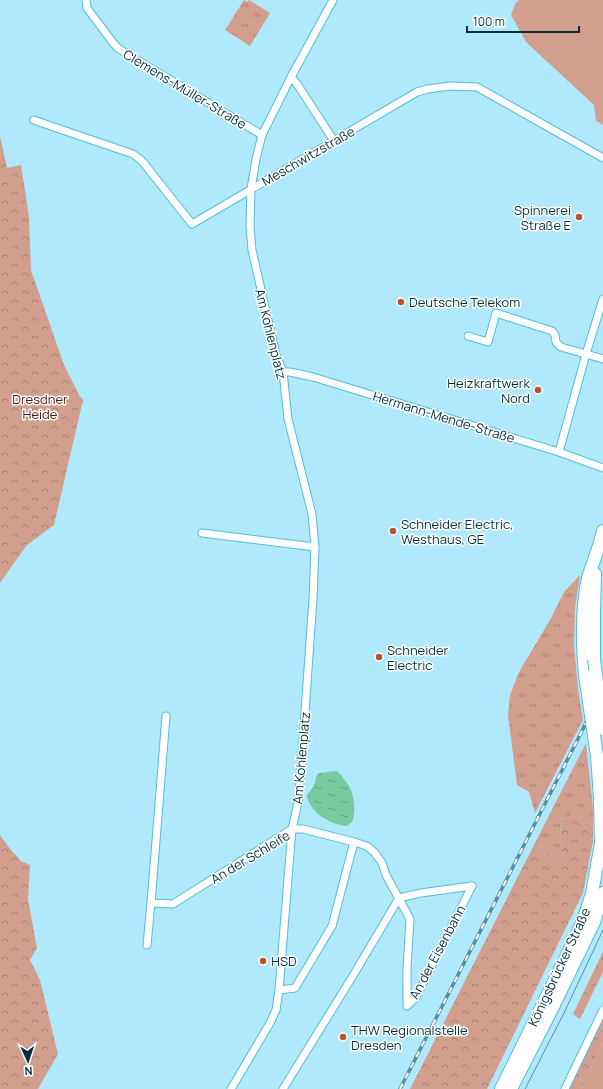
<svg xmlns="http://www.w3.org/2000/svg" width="603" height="1089" font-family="Manrope,sans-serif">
<defs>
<pattern id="grass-tufts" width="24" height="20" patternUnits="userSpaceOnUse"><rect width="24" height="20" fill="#d29f8e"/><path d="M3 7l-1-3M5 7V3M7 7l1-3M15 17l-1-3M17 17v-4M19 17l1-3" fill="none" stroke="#a88275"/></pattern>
<pattern id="forest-crowns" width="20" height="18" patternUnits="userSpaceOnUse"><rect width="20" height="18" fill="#d29f8e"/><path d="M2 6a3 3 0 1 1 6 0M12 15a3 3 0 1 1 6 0" fill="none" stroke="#a88275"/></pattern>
<pattern id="water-ripples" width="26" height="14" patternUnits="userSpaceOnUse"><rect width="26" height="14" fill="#78cb9f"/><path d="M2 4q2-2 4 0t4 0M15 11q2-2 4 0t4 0" fill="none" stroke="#60a583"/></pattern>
</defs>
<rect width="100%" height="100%" fill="#b0e9fc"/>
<!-- grass -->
<g fill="url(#grass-tufts)">
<path d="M244,0l3,2 2,-2 21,13 -20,33 -25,-16z"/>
<path d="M580,575l-5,33 -1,36 4,45 5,31 -48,93 -6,-21 -12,-7 -9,-70 2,-20 9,-23 31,-52 14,-28z"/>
<path d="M586,743l7,65v33l-16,-28 -17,7 1,21 2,18 -13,3 -13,-23z"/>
</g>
<!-- forest -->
<g fill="url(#forest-crowns)">
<path d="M0,136l7,32 14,-3 8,52 2,53 33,95 15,30 4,5 -29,125 -27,20 -27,38z"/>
<path d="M577,813l16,28 -10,52 -96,196h-77l127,-250 13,23 13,-3 -2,-18 -1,-21z"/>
<path d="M0,835l11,15 10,11 9,4 -2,34 9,49 -7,12 10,20 18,74 -20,35h-38z"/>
<path d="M603,952v20l-23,47 -7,-5z"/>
<path d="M603,1016v27l-22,46h-13z"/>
</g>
<!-- garden -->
<g fill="#d29f8e">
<path d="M519,0h84v125l-7,-4 -2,-16 -68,-63 -15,-27 4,-11z"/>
<path d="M603,1043v46h-22z"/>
</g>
<!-- water -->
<path fill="url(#water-ripples)" d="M337,771c5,5 11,12 14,19 3,6 5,26 1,32 -2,2 -4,3 -5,4 -16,-1 -37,-13 -40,-30 4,-8 9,-10 9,-20l3,-3z"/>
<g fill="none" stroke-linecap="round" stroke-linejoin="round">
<defs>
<g id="minor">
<path d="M86,0l1,8 27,36 5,5 143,86"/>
<path d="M291,77l6,7 37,57"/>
<path d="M34,120l11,4 88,30 9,7 50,63 225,-132 11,-3 22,-3 27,1 126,71"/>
<path d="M468,336l20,6 8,-29 56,18 3,4 1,7 5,5 42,12"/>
<path d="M283,372h7l23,5 246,75 44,16"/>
<path d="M559,452l27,-98 17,-55"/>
<path d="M202,533l113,14"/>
<path d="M292,829h11l51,13 13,4 8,7 7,10 4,12 24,44 -3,49v38l9,-9 56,-111"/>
<path d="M151,903l22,1 119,-75"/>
<path d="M147,945l4,-42 15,-187"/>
<path d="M279,990l16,-2 37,-62 22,-84"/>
<path d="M231,1089l39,-66 6,-13 3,-20 13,-161 3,-13 4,-20 14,-197 2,-52 -3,-33 -24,-95 -5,-47 -7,-17 -24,-105 -2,-24 1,-37 5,-30 6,-24 29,-58 42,-77"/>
<path d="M283,1089l68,-110 48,-81 22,-5 51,-7"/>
<path d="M565,1089l10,-21 28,-58"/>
</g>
<g id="primary">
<path d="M594,659v-47l1,-38"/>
<path d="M585,675c-3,-32 -4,-65 3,-97 2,-8 6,-16 8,-24 3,-7 5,-15 7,-23"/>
<path d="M501,1089l72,-146 11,-25 8,-25 9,-50 -1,-45 -3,-42"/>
<path d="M511,1089l42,-82 41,-85 9,-29"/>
</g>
</defs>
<!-- minor casing -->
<use href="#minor" stroke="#53bddb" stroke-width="9"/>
<!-- primary casing -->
<use href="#primary" stroke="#53bddb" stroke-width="14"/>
<!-- minor -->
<use href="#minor" stroke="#fff" stroke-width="7"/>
<!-- primary -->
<use href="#primary" stroke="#fff" stroke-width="12"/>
<!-- tram -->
<path stroke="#598e9d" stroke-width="1" d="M525,1089l39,-76 39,-83"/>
<defs>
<path id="rail" d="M400,1089l181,-356 22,-47"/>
</defs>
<!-- rail casing -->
<use href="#rail" stroke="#598e9d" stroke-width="3.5"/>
<!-- rail -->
<use href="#rail" stroke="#fff" stroke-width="2" stroke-dasharray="6" stroke-linecap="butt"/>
<defs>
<g id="primary-bridge">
<path d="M594,659l9,70"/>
<path d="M585,675l12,81"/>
</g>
</defs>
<!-- primary-bridge casing -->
<use href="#primary-bridge" stroke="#53bddb" stroke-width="14" stroke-linecap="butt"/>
<!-- primary-bridge -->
<use href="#primary-bridge" stroke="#fff" stroke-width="12"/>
</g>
<!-- markers -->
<g fill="#ba522c" stroke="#fff" stroke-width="1.5">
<circle cx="579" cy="217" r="4"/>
<circle cx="401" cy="302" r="4"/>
<circle cx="538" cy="390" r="4"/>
<circle cx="393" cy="531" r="4"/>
<circle cx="379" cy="657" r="4"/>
<circle cx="263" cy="961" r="4"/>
<circle cx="343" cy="1037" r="4"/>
</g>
<g text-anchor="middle" stroke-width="3" stroke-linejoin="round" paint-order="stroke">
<!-- street labels -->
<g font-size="13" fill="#00303c" stroke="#fff">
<text transform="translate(185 89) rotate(31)" y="5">Clemens-Müller-Straße</text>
<text transform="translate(308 156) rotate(-30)" y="5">Meschwitzstraße</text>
<text transform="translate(271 334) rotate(76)" y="5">Am Kohlenplatz</text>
<text transform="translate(444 417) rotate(17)" y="5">Hermann-Mende-Straße</text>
<text transform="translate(301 758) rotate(-85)" y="5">Am Kohlenplatz</text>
<text transform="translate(250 857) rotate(-31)" y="5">An der Schleife</text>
<text transform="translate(437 952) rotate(-62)" y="5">An der Eisenbahn</text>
<text transform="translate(559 967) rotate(-65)" y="5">Königsbrücker Straße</text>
</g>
<!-- poi labels -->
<g font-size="13" fill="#00303c" stroke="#fff" text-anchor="start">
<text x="571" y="215" text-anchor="end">Spinnerei<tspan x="571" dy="15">Straße E</tspan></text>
<text x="409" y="307">Deutsche Telekom</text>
<text x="530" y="388" text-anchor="end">Heizkraftwerk<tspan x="530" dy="15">Nord</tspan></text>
<text x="401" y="529">Schneider Electric,<tspan x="401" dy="15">Westhaus, GE</tspan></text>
<text x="387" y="655">Schneider<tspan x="387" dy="15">Electric</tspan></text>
<text x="271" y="966">HSD</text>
<text x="351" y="1035">THW Regionalstelle<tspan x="351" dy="15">Dresden</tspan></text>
</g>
<!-- park labels -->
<g font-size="13" fill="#4c1b08" stroke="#fff">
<text x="40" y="404">Dresdner<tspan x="40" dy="15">Heide</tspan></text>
</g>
</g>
<!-- north arrow -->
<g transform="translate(28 1061) rotate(177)" stroke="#ffffff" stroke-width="3" paint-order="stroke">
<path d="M0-3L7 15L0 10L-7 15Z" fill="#00303c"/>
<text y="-6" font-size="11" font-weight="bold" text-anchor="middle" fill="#00303c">N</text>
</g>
<!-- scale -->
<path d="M467 26v6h112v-6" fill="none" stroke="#00303c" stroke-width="2"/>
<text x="473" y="26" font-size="12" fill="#00303c" stroke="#ffffff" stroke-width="3" paint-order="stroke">100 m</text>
</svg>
